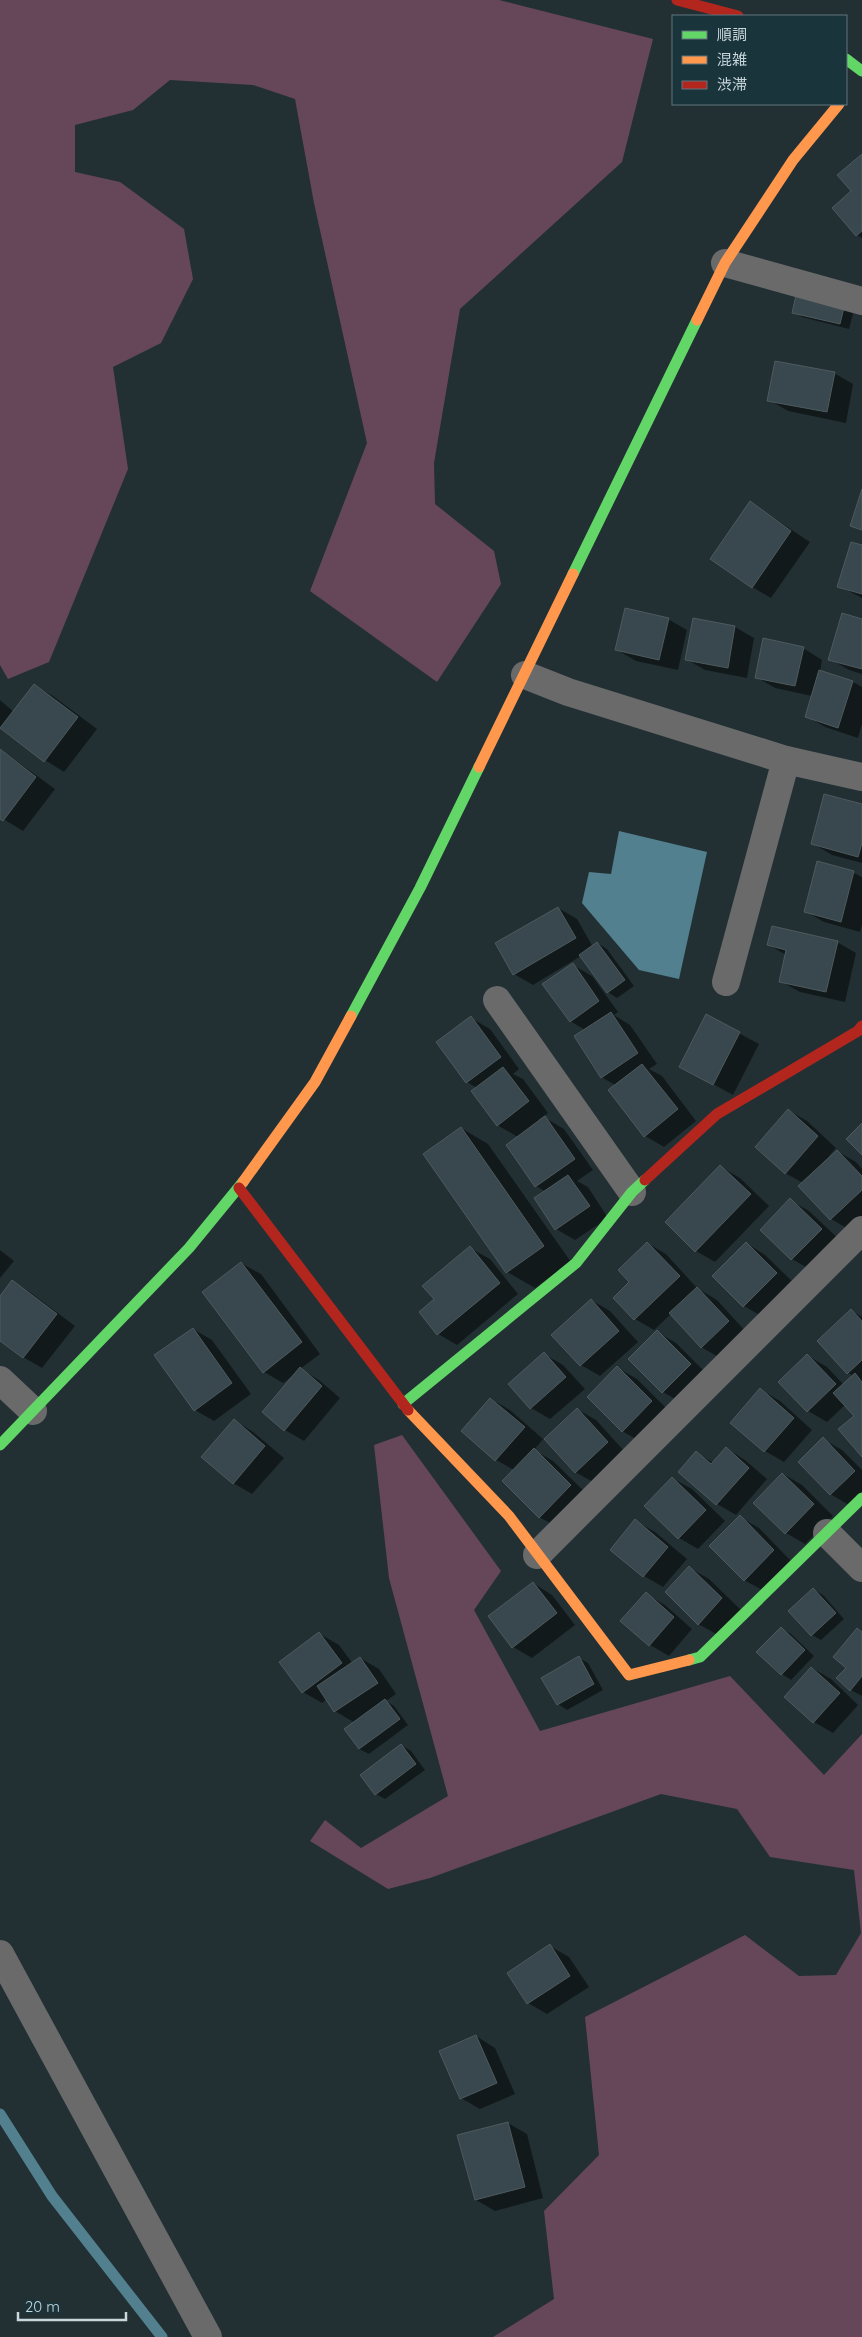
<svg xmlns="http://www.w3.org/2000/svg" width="862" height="2337" font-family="Quicksand,'Noto Sans JP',sans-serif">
<rect width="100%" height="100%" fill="#223034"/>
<!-- forest -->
<g fill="#664759">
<path d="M0,0h499l154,39 -31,123 -162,147 -26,154 1,41 59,47 7,33 -64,98 -127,-91 57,-148 -53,-240 -19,-104 -42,-14 -83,-5 -37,30 -58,15v47l45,10 64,47 9,50 -32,64 -48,24 15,102 -79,193 -41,17 -8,-14z"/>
<path d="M402,1435l99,136 -27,39 66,121 190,-55 94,99 38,-41v603h-369l61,-38 -10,-88 55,-56 -14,-138 160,-82 54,41 37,-1 25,-42 -7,-63 -84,-13 -33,-48 -76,-15 -231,84 -42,11 -78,-48 15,-21 36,28 87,-52 -59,-218 -15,-133z"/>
</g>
<!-- water -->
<path fill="#52808f" d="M619,831l88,21 -28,127 -40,-9 -57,-67 7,-31 22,2z"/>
<!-- shadow -->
<g fill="#0007">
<path d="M862,155v83l-5,-3 -5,-44z"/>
<path d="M854,310l-5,19 -47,-12 -9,-5z"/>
<path d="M834,373l19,11 -7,39 -58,-12 -19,-11z"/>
<path d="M751,503l59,39 -39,56 -19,-11z"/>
<path d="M862,547v51l-23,-12z"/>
<path d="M668,619l19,11 -9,40 -42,-9 -19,-11z"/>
<path d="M694,619l41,8 19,11 -7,40 -42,-8 -19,-11z"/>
<path d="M862,621v53l-13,-4 -19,-11z"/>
<path d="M803,648l19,12 -2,12 33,10 9,5v37l-4,14 -33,-11 -19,-11 6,-20 -37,-8 -19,-11z"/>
<path d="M34,685l19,11 44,33 -33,43 -19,-12 -45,-33v-27l14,12z"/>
<path d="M0,749l55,40 -32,42 -23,-14z"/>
<path d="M862,806v57l-30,-8 -20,-12z"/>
<path d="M818,863l36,10 8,4v48l-2,7 -36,-10 -19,-11z"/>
<path d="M558,908l19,11 16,28 4,-4 10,6 27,37 -17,12 -9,-6 -27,-36 -48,29 -19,-11z"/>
<path d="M837,942l19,11 -11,49 -45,-10 -20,-11 6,-26 -17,-10z"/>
<path d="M573,965l19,11 26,36 -4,3 16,10 27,39 -8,5 13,7 34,45 -32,26 -19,-11 -28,-50 -16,-9 -16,-47 -15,-9z"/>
<path d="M707,1016l52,28 -26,51 -33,-18z"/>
<path d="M471,1018l19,11 29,40 -6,5 10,5 25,34 -10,7 2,2 5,-4 19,11 29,41 -16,11 11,6 20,31 -33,22 -19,-11 -20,-30 10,-7 -10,-6 -18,-49 -21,-12 -20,-37 -10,-6z"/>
<path d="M788,1110l19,11 29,27 -7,8 1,1 7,-6 19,11 6,7v50l-12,11 -19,-11 -31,-33 3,-3 -18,-10z"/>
<path d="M461,1128l27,16 83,118 -36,26 -28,-16z"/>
<path d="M721,1167l19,11 29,28 -54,56 -19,-11z"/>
<path d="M790,1200l19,11 31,29 -29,30 -19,-11 -31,-29z"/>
<path d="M647,1243l19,11 31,34 20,12 30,33 -27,25 -19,-11 -30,-33 -17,16 -19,-11 -21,-21 17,-16z"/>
<path d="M746,1243l19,12 30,29 -32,33 -19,-11z"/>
<path d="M470,1248l20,11 28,35 -61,51 -19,-11 -2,-34z"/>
<path d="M0,1250l14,11 -14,17z"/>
<path d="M241,1263l20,11 59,80 -20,15 19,11 21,18 -36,43 -19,-11 10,-56 -12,9 -19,-11z"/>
<path d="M12,1282l19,11 44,33 -33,42 -19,-11 -23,-18v-41z"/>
<path d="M591,1300l19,11 28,31 -38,34 -19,-11 -28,-30z"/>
<path d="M851,1310l11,7v138l-7,-39 -10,-11 -18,17 -19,-11 -28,-29 28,-26 19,11 17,18 10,-9 -6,-3z"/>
<path d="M193,1329l19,11 39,54 -37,27 -19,-11z"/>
<path d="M657,1332l19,11 33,33 -27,27 -19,-11z"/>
<path d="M544,1354l19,11 22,24 -35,30 -19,-11 -21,-23z"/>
<path d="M618,1368l19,11 34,34 -30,29 -19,-11z"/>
<path d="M761,1390l19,11 32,29 -28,32 -19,-11 -33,-29z"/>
<path d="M491,1399l19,11 33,29 -9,11 19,11 36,35 -30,32 -20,-11 -25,-47 -18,-10z"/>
<path d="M577,1409l19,11 30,33 -31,30 -20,-11z"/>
<path d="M234,1420l19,12 31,26 -32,36 -19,-11z"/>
<path d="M823,1439l19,11 20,20v23l-13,12 -19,-11z"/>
<path d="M726,1448l19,12 22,19 -31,36 -19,-11 -21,-51 18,10z"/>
<path d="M783,1474l19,11 31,31 -28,28 -19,-11 -31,-30z"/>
<path d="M672,1478l20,11 33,32 -27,28 -19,-11z"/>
<path d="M740,1517l19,11 33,34 -28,29 -20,-11z"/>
<path d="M636,1521l19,11 32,27 -24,28 -19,-11 -32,-26z"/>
<path d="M690,1568l19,11 32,31 -23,25 -20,-11z"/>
<path d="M533,1583l19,12 23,30 -43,33 -19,-11z"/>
<path d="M813,1589l10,6 21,24 -23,21 -9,-5z"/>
<path d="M646,1594l19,11 27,24 -23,27 -19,-11 -28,-24z"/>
<path d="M781,1628l10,6 23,22 -23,24 -9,-6 -24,-22z"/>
<path d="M862,1632v64l-11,-6z"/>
<path d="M320,1634l19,11 14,19 7,-6 19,11 17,25 -10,7 8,5 14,19 -39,29 -10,-5 -4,-26 -20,-12 -8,-12 -5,4 -19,-11z"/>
<path d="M579,1658l9,5 15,27 -36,20 -9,-6z"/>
<path d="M812,1668l19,11 27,26 -25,28 -19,-11z"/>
<path d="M401,1745l10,6 14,19 -40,29 -9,-5z"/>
<path d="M550,1946l19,11 20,30 -42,27 -19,-11z"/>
<path d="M476,2036l19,12 20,46 -35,15 -19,-11z"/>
<path d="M508,2123l19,11 16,64 -48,13 -19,-11z"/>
</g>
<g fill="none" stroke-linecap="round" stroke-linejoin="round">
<!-- stream -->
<path stroke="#52808f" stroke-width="11" d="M0,2114l52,82 110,141"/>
</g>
<!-- building -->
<g fill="#39484e" stroke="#4e5a5d">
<path d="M862,154v77l-6,5 -24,-28 19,-17 -14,-16z"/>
<path d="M797,291l48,12 -5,21 -48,-11z"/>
<path d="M775,361l60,11 -8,40 -60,-11z"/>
<path d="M862,489v41l-12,-4z"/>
<path d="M750,501l41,30 -39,57 -42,-29z"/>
<path d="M851,542l11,3v49l-25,-7z"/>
<path d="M625,608l44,10 -10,42 -44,-10z"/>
<path d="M842,613l20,6v50l-34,-9z"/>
<path d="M693,618l42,8 -7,42 -43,-8z"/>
<path d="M763,638l41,9 -9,39 -40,-8z"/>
<path d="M819,670l34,11 -15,47 -33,-11z"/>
<path d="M34,684l44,33 -34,45 -44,-34z"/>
<path d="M0,749l36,28 -33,44 -3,-2z"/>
<path d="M824,794l38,10v39l-4,14 -47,-13z"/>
<path d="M817,861l37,10 -13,51 -37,-10z"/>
<path d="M558,907l18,31 -63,37 -18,-32z"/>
<path d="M772,926l66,15 -12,51 -47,-10 7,-32 -19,-5z"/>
<path d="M597,942l28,38 -18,13 -28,-38z"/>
<path d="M573,963l26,38 -29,21 -28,-38z"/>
<path d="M611,1012l27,41 -37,25 -27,-42z"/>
<path d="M706,1014l34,18 -27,53 -34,-18z"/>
<path d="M471,1016l30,41 -35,26 -30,-41z"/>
<path d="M642,1064l36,45 -34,28 -36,-47z"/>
<path d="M503,1067l26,34 -32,25 -26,-35z"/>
<path d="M788,1109l30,27 -33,38 -30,-27z"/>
<path d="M545,1116l30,43 -40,28 -29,-42z"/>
<path d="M862,1123v32l-16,-16z"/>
<path d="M461,1127l83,119 -38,27 -83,-119z"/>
<path d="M837,1150l25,26v14l-32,30 -32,-34z"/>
<path d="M720,1165l31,29 -56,58 -30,-30z"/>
<path d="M568,1175l22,31 -35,24 -21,-32z"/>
<path d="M790,1198l32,31 -31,31 -31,-30z"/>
<path d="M647,1242l33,34 -46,44 -21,-22 16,-16 -11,-12z"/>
<path d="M746,1242l31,31 -34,34 -31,-31z"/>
<path d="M470,1246l30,37 -63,52 -18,-23 15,-13 -12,-13z"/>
<path d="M241,1262l61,80 -39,31 -61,-81z"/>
<path d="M12,1280l45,34 -34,44 -23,-17v-45z"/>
<path d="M697,1287l32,34 -28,27 -32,-35z"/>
<path d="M591,1299l28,32 -39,35 -29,-31z"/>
<path d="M851,1309l11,12v39l-15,14 -30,-33z"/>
<path d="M193,1328l39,55 -38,28 -40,-56z"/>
<path d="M657,1330l34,34 -29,29 -34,-34z"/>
<path d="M544,1352l22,25 -36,32 -22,-25z"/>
<path d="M807,1354l29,30 -29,28 -29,-30z"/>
<path d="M617,1366l35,35 -30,31 -35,-35z"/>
<path d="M300,1367l22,19 -38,45 -22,-19z"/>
<path d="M855,1373l7,9v75l-24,-28 16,-13 -21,-23z"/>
<path d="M760,1388l34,30 -30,34 -34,-29z"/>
<path d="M490,1398l35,29 -30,34 -34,-30z"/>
<path d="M577,1408l31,34 -33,31 -31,-34z"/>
<path d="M234,1419l31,27 -32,38 -32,-27z"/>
<path d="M823,1437l32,34 -25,24 -32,-33z"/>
<path d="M726,1447l23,21 -33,37 -38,-33 18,-21 15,13z"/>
<path d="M534,1448l37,37 -32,33 -37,-37z"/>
<path d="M782,1473l32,31 -29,30 -32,-31z"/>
<path d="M672,1477l34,33 -28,29 -34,-33z"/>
<path d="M740,1515l34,35 -30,31 -35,-35z"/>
<path d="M635,1519l33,28 -25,30 -33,-27z"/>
<path d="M689,1566l33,32 -24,27 -33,-33z"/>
<path d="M533,1582l24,31 -45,35 -24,-32z"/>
<path d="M813,1588l23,25 -25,23 -23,-25z"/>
<path d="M646,1592l28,25 -25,29 -29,-25z"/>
<path d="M781,1627l24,23 -24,25 -25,-23z"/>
<path d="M857,1628l5,4v44l-12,15 -14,-13 10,-10 -13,-11z"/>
<path d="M319,1632l23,31 -40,30 -23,-31z"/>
<path d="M579,1656l15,28 -37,21 -16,-27z"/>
<path d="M360,1657l18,26 -44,29 -17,-26z"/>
<path d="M811,1667l29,26 -27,30 -29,-26z"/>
<path d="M385,1699l15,20 -41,30 -15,-20z"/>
<path d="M401,1744l15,20 -41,31 -15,-20z"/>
<path d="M550,1944l20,32 -43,28 -20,-31z"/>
<path d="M476,2035l21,48 -37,16 -21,-48z"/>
<path d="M508,2122l17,65 -50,13 -18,-65z"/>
</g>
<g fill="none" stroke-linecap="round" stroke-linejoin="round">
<!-- street -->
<g stroke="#6a6a6b" stroke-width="28">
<path d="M725,263l137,38"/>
<path d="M525,675l43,17 218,68 76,17"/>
<path d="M726,982l60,-222"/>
<path d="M497,1000l135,192"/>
<path d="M0,1380l33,31"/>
<path d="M827,1533l35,35"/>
<path d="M537,1555l325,-325"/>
<path d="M0,1954l208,383"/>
</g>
<!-- fast -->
<g stroke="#63d668" stroke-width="11">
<path d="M846,59l16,12"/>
<path d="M573,574l124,-254"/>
<path d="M351,1016l69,-128 59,-121"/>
<path d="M403,1404l173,-141 56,-71 13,-12"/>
<path d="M0,1445l189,-197 54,-66"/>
<path d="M689,1660l11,-3 162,-159"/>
</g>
<!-- slow -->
<g stroke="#ff974d" stroke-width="11">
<path d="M697,320l28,-57 68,-103 46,-56"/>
<path d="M479,767l94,-193"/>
<path d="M243,1182l72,-100 36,-66"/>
<path d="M408,1410l101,106 120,159 60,-15"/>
</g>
<!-- jam -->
<g stroke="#b3261e" stroke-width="11">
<path d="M677,0l61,16"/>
<path d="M645,1180l72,-66 141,-83 4,-5"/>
<path d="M239,1188l169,222"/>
</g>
</g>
<!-- legend -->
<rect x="672" y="15" width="175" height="90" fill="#1a343c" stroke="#60757c"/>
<rect x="682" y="31" width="25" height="8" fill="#63d668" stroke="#60757c"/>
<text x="717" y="40" font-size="15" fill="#c8d7dc">順調</text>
<rect x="682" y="56" width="25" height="8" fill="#ff974d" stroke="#60757c"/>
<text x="717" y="65" font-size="15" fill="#c8d7dc">混雑</text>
<rect x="682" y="81" width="25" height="8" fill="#b3261e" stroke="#60757c"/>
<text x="717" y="90" font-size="15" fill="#c8d7dc">渋滞</text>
<!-- scale -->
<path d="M18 2312v8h108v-8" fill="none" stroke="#c8d7dc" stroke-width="2.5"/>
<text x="25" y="2312" font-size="15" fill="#c8d7dc" stroke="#1a343c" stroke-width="4" paint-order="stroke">20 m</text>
</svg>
